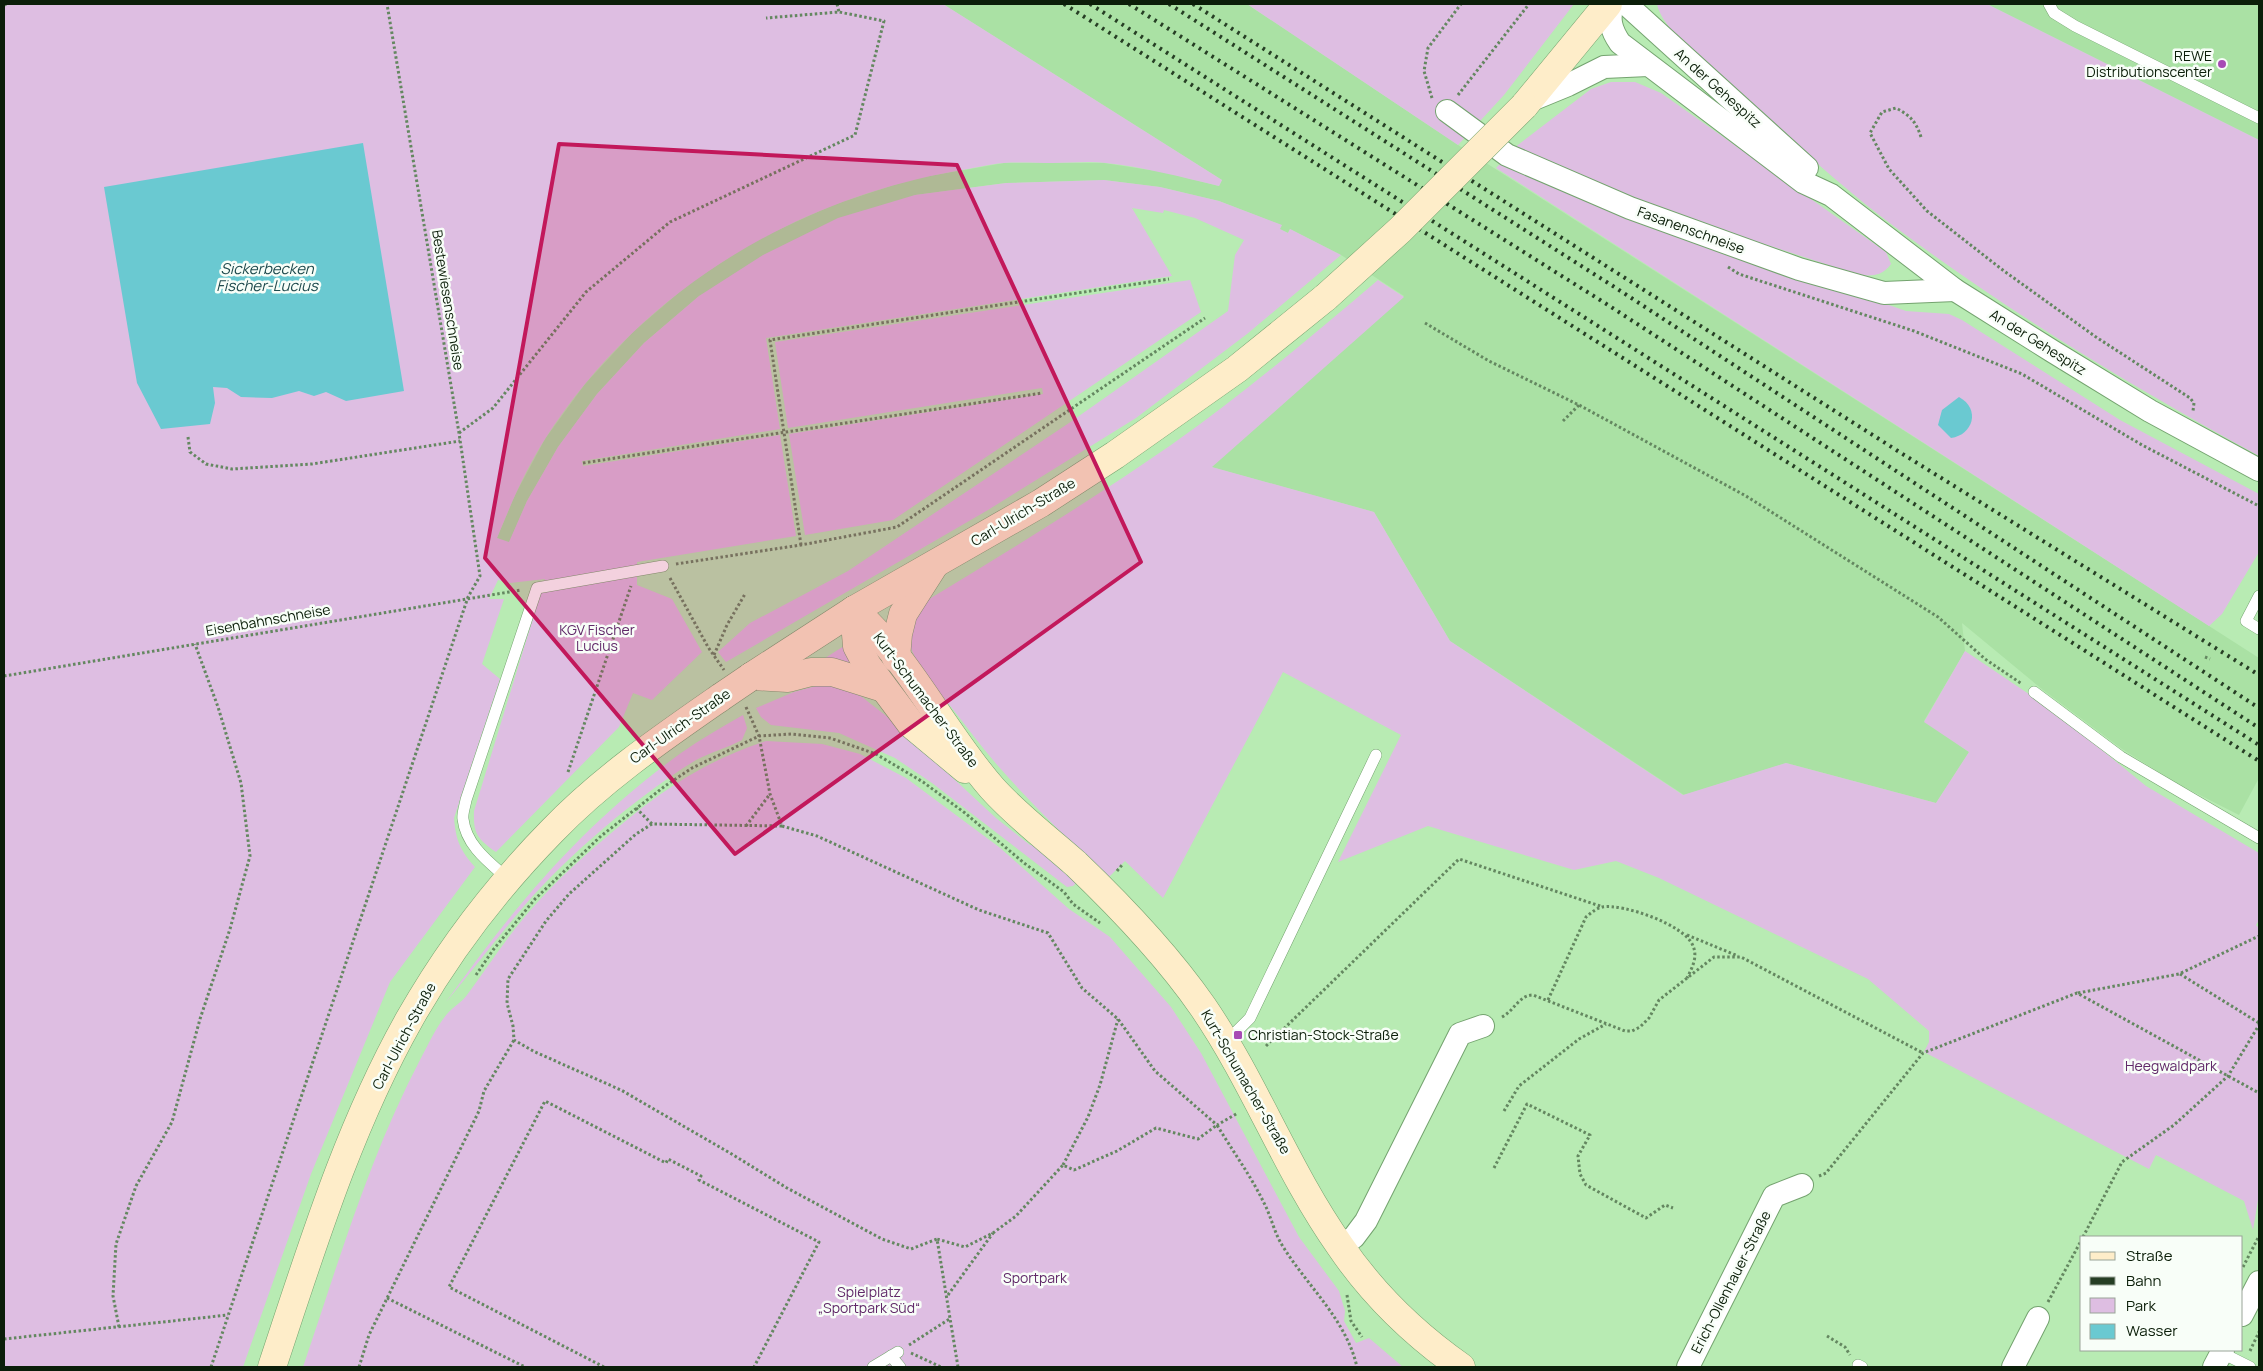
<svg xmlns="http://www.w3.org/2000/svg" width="2263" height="1371" font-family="Manrope,sans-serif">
<rect width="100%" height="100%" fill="#b8ebb3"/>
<!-- built -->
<g fill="#aae1a4">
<path d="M943,4h304l211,141 801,513v120l-20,37 -63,-32 -54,-34 -79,-59 -81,-67 3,28 -41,70 45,31 -33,51 -150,-40 -102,32 -234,-154 -76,-129 -163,-45 193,-171 -63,-41 -51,-26 -2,4 -9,-4 2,-4 -62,-24 -59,-14 -56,-7 -98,3 -91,12 -216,101 -55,47 -47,51 -39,53 -31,54 -18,42 -12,-5 18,-43 30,-56 40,-55 48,-52 57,-49 64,-42 79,-36 79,-26 92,-16h100l59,9 56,14 3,-6z"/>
<path d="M1987,4h272v136z"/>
</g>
<!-- green -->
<g fill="#debee2">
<path d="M4,4h939l279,176 -3,6c-38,-9 -75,-19 -113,-23 -17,-2 -36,0 -53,0 -16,0 -33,-1 -49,0 -16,1 -32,6 -48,8 -167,30 -318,123 -411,268 -20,31 -34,65 -48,99l12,4 18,-41 31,-54 39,-53 47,-51 55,-47 64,-41 75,-37 77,-23 91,-12 98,-3 56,7 59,14 63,24 -2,4 8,4 2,-4 51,26 -94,79 -111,84 -148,92 -262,152 -8,-10 32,-29 98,-52 221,-148 159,-112 7,-56 9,-15 -49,-22 -31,-8 -1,3 -31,-5 40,68 -406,62 14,91 -198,32 1,5 197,-31 16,101 -159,26v23l35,14 30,53 -50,48 -19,-7 -14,34 -123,125c-18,-13 -23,-18 -22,-41l71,-232 -35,4 -12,-3 -9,19h15l-22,65 18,15 -46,139c2,23 6,32 21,49l-85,115 -79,192 -68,193h-239z"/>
<path d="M1247,4h327l-70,91 -46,50z"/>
<path d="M1657,4h330l272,136v316c-126,-69 -249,-143 -364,-229 -55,-41 -106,-89 -157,-134 -21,-19 -76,-62 -81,-89z"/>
<path d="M1611,82h24l26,11 225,159 5,12c-9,12 -18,12 -32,11l-138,-45 -117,-44 -90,-38 77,-59z"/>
<path d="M1504,160l348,132 54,19 43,3 13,6 158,100 139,74v58l-37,62 -13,12 -713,-458z"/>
<path d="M1190,280l11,32 -308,208 -88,15 -16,-101 254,-40 -1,-6 -254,40 -13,-86z"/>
<path d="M1378,280l26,17 -192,170 162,45 76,129 233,154 103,-32 150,40 33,-51 -45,-30 41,-71 89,60 92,75 113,67v67l-3,5 3,3v266l-6,36 -9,-29 -88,-46 -7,14 -225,-117 5,-10v-11l-61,-52 -209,-101 -43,-17 -42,9 -146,-44 -90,36 63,-127 -118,-63 -120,226 -38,-37 -17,17c-37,-36 -75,-72 -109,-111 -17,-19 -32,-40 -48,-60 -13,-16 -39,-46 -42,-67 -2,-18 9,-31 22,-42 81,-49 162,-99 240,-153 72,-51 140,-108 207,-165z"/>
<path d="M844,646l12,19 -34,-5z"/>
<path d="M820,685l20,2 22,10 23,18 111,103 34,27h3l43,38 -3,3 -6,1 -135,-104 -37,-25 -56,-25 -68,-8 -10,-8 -5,-9 38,-16z"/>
<path d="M743,715l4,13 -5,12c-15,8 -31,12 -46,20 -57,35 -127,94 -171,145 -27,31 -52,65 -79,97 70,-98 137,-178 235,-249 20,-14 41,-26 62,-38z"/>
<path d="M766,741l56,3 38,10 46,24 93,69 70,62 41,28 61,70 30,46 98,184 40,54 6,20 -1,10 12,22 13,-5 34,29h-1100c35,-103 66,-210 117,-307 8,-15 16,-33 27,-46 6,-7 15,-12 20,-19 23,-31 43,-63 69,-91 23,-26 48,-48 74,-70 51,-43 92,-72 156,-93z"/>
</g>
<!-- water -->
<g fill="#6ac9d1">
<path d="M363,143l41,248 -58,10 -20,-9 -12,4 -15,-5 -27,7 -31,-1 -14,-9 -14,-1 2,16 -5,21 -49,5 -24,-46 -33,-196z"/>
<path d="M1959,397c22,12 14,38 -8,41l-13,-13 4,-15z"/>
</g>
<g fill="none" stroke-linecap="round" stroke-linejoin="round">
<defs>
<g id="lane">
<path d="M2049,4l5,9 21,13 184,92"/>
<path d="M2259,596l-13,25 13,8"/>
<path d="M2034,692l87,65 138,81"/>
<path d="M508,879c-18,-16 -42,-33 -45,-60 -1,-5 2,-13 3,-19l71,-212 126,-22"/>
<path d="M1226,1042l24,-24 126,-263"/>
<path d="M2222,1353l28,14"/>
<path d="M891,1356l9,11"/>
<path d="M1858,1365l4,2"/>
<path d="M873,1367l25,-15"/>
</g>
<g id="street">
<path d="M1613,4c-5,15 -2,26 7,39l183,139 28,13 124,95 97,61 98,60 109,59"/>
<path d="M1626,4l181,164"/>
<path d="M1529,101l39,-16 36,-18 44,-2"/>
<path d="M1447,111l60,44 123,53 169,61 85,24 71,-3"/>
<path d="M1340,1247l14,-10 12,-16 94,-187 23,-8"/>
<path d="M2242,1315l17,-33"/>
<path d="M1688,1367l86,-171 28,-11"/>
<path d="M2013,1367l25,-49"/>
<path d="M2214,1367l9,-17"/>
</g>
<g id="secondary">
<path d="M1524,106l84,-102"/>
<path d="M854,610c56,50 89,122 138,178 25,28 56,51 84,76 46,44 91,91 127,143 52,76 84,164 137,239 32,47 74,88 121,121"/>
<path d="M854,610l3,36 10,19 44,59 54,45"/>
<path d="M896,658l2,-24 5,-20 30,-47"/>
<path d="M752,676l36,2 23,-6h21l51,16"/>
<path d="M749,678l105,-68 187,-107 74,-48 122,-86 89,-72"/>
<path d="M272,1367c39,-117 76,-239 137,-347 39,-69 88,-133 143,-189 50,-52 110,-93 169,-134"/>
</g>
</defs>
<!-- lane casing -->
<use href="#lane" stroke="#74a36f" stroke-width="12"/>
<!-- street casing -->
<use href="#street" stroke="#74a36f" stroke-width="24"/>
<!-- secondary casing -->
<use href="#secondary" stroke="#74a36f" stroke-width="29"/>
<!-- path -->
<g stroke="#648760" stroke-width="3" stroke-dasharray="2.5 2.5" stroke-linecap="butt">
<path d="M837,4l2,8"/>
<path d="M4,5l4,-1"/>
<path d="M1458,95l71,-91"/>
<path d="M1432,98l-8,-27 4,-23 33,-44"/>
<path d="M1921,137c-5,-15 -10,-21 -25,-29l-14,4 -12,21 19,36 38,42 77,60 92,66 94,61 4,5 -1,8"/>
<path d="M1728,267l11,7 175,57 108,43 120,71 117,61"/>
<path d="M1425,323l64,38 90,44 167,91 192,121 47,42 37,25"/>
<path d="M1563,421l16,-16"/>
<path d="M459,433l34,-25 93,-116 84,-70 185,-87 29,-114 -45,-9 -73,6"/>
<path d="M188,437l2,15 16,12 26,5 80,-5 148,-23"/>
<path d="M583,463l459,-70"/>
<path d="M801,545l-31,-205 399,-61"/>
<path d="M676,564l125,-19 96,-18 308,-209"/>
<path d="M670,578l38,69 16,23"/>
<path d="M714,655l13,-30 18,-31"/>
<path d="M2205,657l5,2"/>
<path d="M4,676l517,-86"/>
<path d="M746,707l13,29 11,58 12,32 35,10 162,74 69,23 34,55 36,31 37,52 62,54 21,-12"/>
<path d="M568,772l63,-186"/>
<path d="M636,808l16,16"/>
<path d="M746,826l24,-32"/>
<path d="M782,826l-130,-2 -16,10 -67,60 -23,27 -38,58 -1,24 6,23 1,14 21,12 86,38 109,63 57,35 95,51 29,10 26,-10"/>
<path d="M1117,871l5,-6"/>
<path d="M1687,935l51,21"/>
<path d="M2180,974l79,49"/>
<path d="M476,975l17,-25 42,-51 66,-63 64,-50 27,-18 67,-32 33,-2 38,4 46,16 47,28 42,31 59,50 40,29 9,12 27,19"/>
<path d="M2078,993l101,-19 80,-38"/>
<path d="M1548,1000l38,-83c5,-4 9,-8 16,-10 20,-4 84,18 91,39 5,11 -1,22 -6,32"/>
<path d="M1502,1017c12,-6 17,-22 31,-22l92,36h7l8,-4 9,-9 10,-18 55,-43h27l182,96"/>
<path d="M1266,1046l193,-187 144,48"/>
<path d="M1504,1111l15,-25 60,-47 27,-15"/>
<path d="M1063,1165l25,-48 12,-32 18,-66"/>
<path d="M1494,1168l33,-64 63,31 -12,21 2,18 6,11 60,33 19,-13 8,3"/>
<path d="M1819,1176l7,-3 97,-120 154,-60 182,100"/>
<path d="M2083,1237l39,-75 52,-37 54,-49 31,-51"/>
<path d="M2243,1267l16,-31"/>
<path d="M948,1295l45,-62"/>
<path d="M1347,1295l4,26 11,16"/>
<path d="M387,1298l138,69"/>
<path d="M2048,1302l34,-63"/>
<path d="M119,1327l-6,-31 3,-52 20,-58 36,-64 28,-103 30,-90 20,-73 -9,-73 -23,-76 -23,-63"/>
<path d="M1827,1336l18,11 5,8"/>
<path d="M4,1339l224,-24"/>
<path d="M909,1345l42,-27"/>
<path d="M2250,1351l9,-19"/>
<path d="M911,1353l30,14"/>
<path d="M211,1367l257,-770 12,-21 -21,-143 -72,-429"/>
<path d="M359,1367l10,-32 110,-224 5,-20 30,-51"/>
<path d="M604,1367l-155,-80 96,-186 121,62 2,-4 33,17 -2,4 120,62 -65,125"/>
<path d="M958,1367l-21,-128 28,8 28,-14 23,-17 47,-51 11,5 43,-19 39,-23 42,11 19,-14c15,25 34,51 47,78 7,13 10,29 18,42 25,41 64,74 75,122"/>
</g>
<!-- lane -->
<use href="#lane" stroke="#fff" stroke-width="11"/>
<!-- street -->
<use href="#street" stroke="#fff" stroke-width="22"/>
<!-- secondary -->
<use href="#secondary" stroke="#feedc9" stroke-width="28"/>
<!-- rail -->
<g stroke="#263e24" stroke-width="4" stroke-dasharray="2.5 5" stroke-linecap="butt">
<path d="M1064,4l1195,757"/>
<path d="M1090,4l1169,741"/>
<path d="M1129,4l479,301 651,423"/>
<path d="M1169,4l447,284 643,420"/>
<path d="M1193,4l708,449 358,222"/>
</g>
<defs>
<g id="secondary-bridge">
<path d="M1326,297l74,-67 124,-124"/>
<path d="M721,697l28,-19"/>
</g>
</defs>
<!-- secondary-bridge casing -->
<use href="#secondary-bridge" stroke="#74a36f" stroke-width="29" stroke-linecap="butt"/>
<!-- secondary-bridge -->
<use href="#secondary-bridge" stroke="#feedc9" stroke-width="28"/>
</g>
<!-- marked area -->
<path fill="#c2185b" fill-opacity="0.2" stroke="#c2185b" stroke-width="4" stroke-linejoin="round" d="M559,144l398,21 184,397 -406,292 -250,-296z"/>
<!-- markers -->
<g fill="#a74bb5" stroke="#f8fef8" stroke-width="2">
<circle cx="2222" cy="64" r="5"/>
<rect x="1233" y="1030" width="10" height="10" rx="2.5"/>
</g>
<g text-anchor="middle" stroke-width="5" stroke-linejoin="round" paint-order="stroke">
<!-- poi labels -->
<g font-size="14" fill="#0b1e09" stroke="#f8fef8" text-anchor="end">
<text x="2212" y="61">REWE<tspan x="2212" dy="16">Distributionscenter</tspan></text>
<text x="1248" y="1040" text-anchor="start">Christian-Stock-Straße</text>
</g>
<!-- street labels -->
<g font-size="14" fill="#0b1e09" stroke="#f8fef8">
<text transform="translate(1718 88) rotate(42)" y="5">An der Gehespitz</text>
<text transform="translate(1691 230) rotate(20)" y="5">Fasanenschneise</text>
<text transform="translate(448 300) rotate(81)" y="5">Bestewiesenschneise</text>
<text transform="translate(2038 342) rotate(32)" y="5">An der Gehespitz</text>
<text transform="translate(1023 512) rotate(-31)" y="5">Carl-Ulrich-Straße</text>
<text transform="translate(268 620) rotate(-10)" y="5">Eisenbahnschneise</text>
<text transform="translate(926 700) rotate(53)" y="5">Kurt-Schumacher-Straße</text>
<text transform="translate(680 726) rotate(-35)" y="5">Carl-Ulrich-Straße</text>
<text transform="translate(404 1036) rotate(-62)" y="5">Carl-Ulrich-Straße</text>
<text transform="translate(1246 1082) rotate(60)" y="5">Kurt-Schumacher-Straße</text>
<text transform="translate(1731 1282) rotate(-63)" y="5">Erich-Ollenhauer-Straße</text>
</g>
<!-- park labels -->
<g font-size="14" fill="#612969" stroke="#f8fef8">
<text x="597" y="635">KGV Fischer<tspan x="597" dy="16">Lucius</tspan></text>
<text x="2171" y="1071">Heegwaldpark</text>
<text x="1035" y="1283">Sportpark</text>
<text x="869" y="1297">Spielplatz<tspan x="869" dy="16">„Sportpark Süd“</tspan></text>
</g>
<!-- water labels -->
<g font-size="15" font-style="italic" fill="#1e4a4d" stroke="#f8fef8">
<text x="267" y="274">Sickerbecken<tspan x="267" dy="17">Fischer-Lucius</tspan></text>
</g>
</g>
<!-- border -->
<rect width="2263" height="1371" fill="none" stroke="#0b1e09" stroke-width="10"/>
<!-- legend -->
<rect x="2080" y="1236" width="162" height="115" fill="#f8fef8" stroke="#99a498"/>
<rect x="2090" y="1252" width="25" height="8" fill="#feedc9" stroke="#99a498"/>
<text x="2126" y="1261" font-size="15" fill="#0b1e09">Straße</text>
<rect x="2090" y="1277" width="25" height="8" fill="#263e24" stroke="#99a498"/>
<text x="2126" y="1286" font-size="15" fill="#0b1e09">Bahn</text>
<rect x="2090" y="1298" width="25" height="15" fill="#debee2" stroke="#99a498"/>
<text x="2126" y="1311" font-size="15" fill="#0b1e09">Park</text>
<rect x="2090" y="1324" width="25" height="15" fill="#6ac9d1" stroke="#99a498"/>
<text x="2126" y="1336" font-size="15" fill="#0b1e09">Wasser</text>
</svg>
